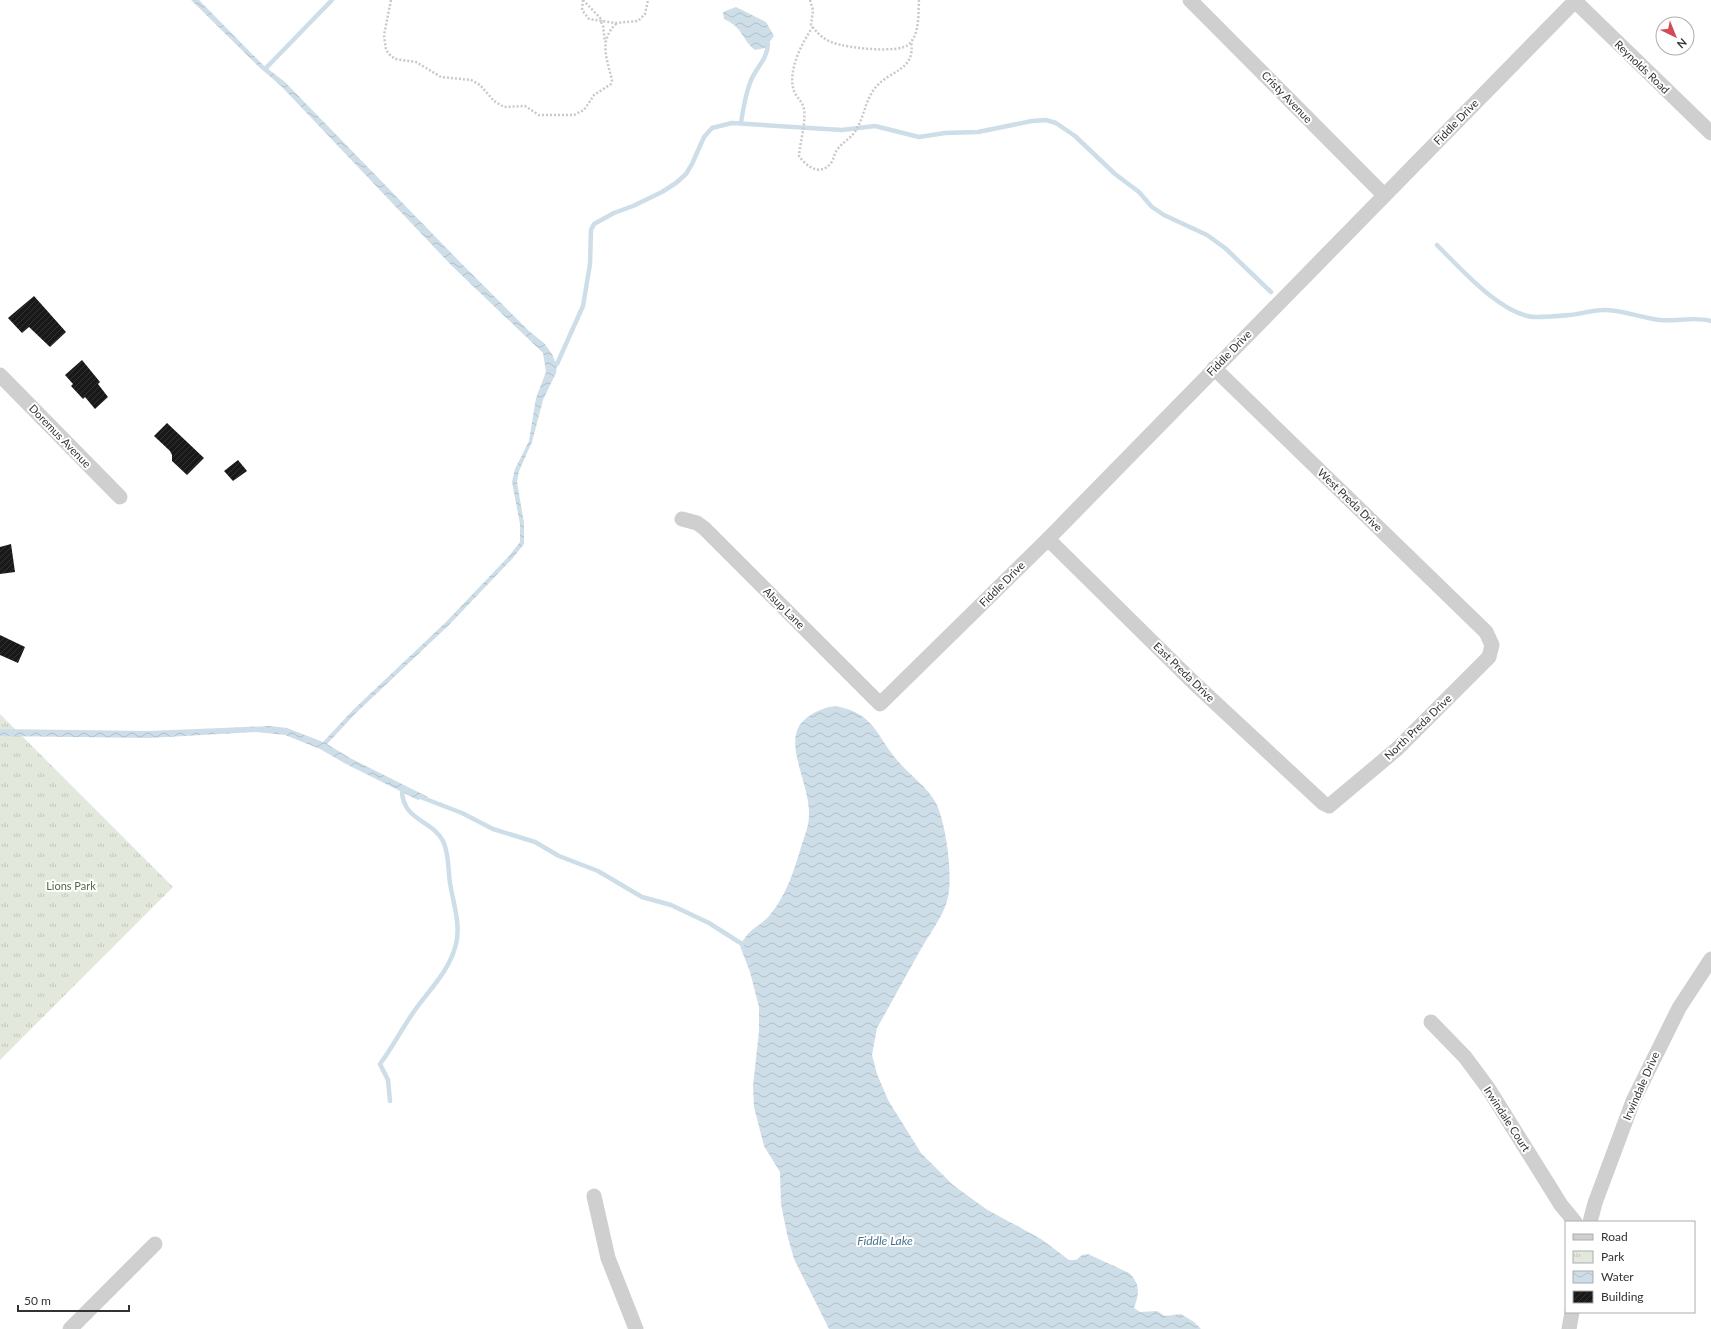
<svg xmlns="http://www.w3.org/2000/svg" width="1711" height="1329" font-family="Lato,sans-serif">
<defs>
<pattern id="park-tufts" width="24" height="20" patternUnits="userSpaceOnUse"><rect width="24" height="20" fill="#e2e8dc"/><path d="M3 7l-1-3M5 7V3M7 7l1-3M15 17l-1-3M17 17v-4M19 17l1-3" fill="none" stroke="#c2c7bd"/></pattern>
<pattern id="water-waves" width="16" height="10" patternUnits="userSpaceOnUse"><rect width="16" height="10" fill="#cedee8"/><path d="M0 5q4-4 8 0t8 0" fill="none" stroke="#b1bfc7"/></pattern>
<pattern id="building-hatch" width="6" height="6" patternUnits="userSpaceOnUse"><rect width="6" height="6" fill="#191919"/><path d="M-1 1l2-2M0 6l6-6M5 7l2-2" fill="none" stroke="#323232"/></pattern>
</defs>
<rect width="100%" height="100%" fill="#fff"/>
<!-- park -->
<path fill="url(#park-tufts)" d="M0,714l173,173 -173,173z"/>
<!-- water -->
<g fill="url(#water-waves)">
<path d="M191,0h8l64,65 22,17 173,178 71,71 15,12 8,11 5,12 -1,7 -13,27 -11,42 -13,29 -2,11 7,41v21l-12,15 -63,66 -93,88 -29,31 23,14 78,39 -10,3 -72,-36 -26,-15 -35,-14 -29,-3 -107,6 -149,-2v-7l149,2 121,-5 17,2 36,14 30,-32 93,-88 63,-66 11,-14v-18l-8,-42 3,-13 14,-28 7,-43 10,-26 -3,-19 -91,-87 -171,-180 -21,-18z"/>
<path d="M736,7l30,15 8,14 -9,12 -10,2c-14,-11 -11,-22 -31,-31l-1,-7z"/>
<path d="M836,706c39,8 39,28 61,54 12,15 30,26 39,43 10,20 18,76 11,98 -5,17 -17,32 -26,48 -15,26 -29,53 -44,79l-5,27 5,19 11,26 33,53 32,32 33,24 55,30 28,21h7l6,-5 6,-1 41,19c12,11 10,21 5,35l6,4 17,-1 8,5 16,-2 13,8 7,7h-372l-35,-70 -7,-25 -6,-30 -1,-32 -16,-26 -10,-39 -1,-21 6,-55v-24l-9,-35 -10,-26c9,-18 18,-18 29,-30 18,-21 25,-46 33,-72 3,-9 7,-19 7,-29 1,-25 -18,-59 -13,-81 4,-17 24,-26 40,-28z"/>
</g>
<g fill="none" stroke-linecap="round" stroke-linejoin="round">
<!-- stream -->
<g stroke="#cedee8" stroke-width="4.5">
<path d="M267,67l65,-67"/>
<path d="M741,123c2,-13 4,-27 9,-40 5,-15 17,-22 18,-39"/>
<path d="M1437,245c23,23 66,72 99,72 11,0 23,-1 34,-2 11,-1 22,-5 33,-5 15,-1 40,8 57,10 16,2 35,-4 51,1"/>
<path d="M557,364l26,-58 7,-42 1,-34 3,-6 20,-11 19,-7 29,-14 14,-9 10,-9 6,-10 12,-27 8,-9 20,-5 110,7 33,-4 44,11 26,-4 33,-1 54,-11 14,-1 10,3 19,13 40,38 24,18 13,15 12,8 43,20 18,13 46,44"/>
<path d="M423,798l39,15 31,16 42,13 24,14 39,15 44,26 29,8 38,18 33,21"/>
<path d="M390,1101l-2,-21 -8,-16c13,-17 22,-36 35,-54 15,-21 35,-40 41,-66 5,-19 -3,-42 -6,-61 -2,-13 -1,-31 -7,-42 -12,-22 -39,-20 -41,-49"/>
</g>
</g>
<!-- building -->
<g fill="url(#building-hatch)">
<path d="M34,296l32,36 -16,15 -21,-20 -7,6 -14,-15z"/>
<path d="M82,360l18,22 -2,2 10,13 -13,12 -10,-12 -2,2 -12,-13 2,-2 -8,-9z"/>
<path d="M167,423l37,35 -17,17 -15,-14v-6l-2,-4 -16,-15z"/>
<path d="M238,460l9,11 -14,10 -9,-10z"/>
<path d="M11,544l4,28 -15,2v-27z"/>
<path d="M0,635l25,12 -7,16 -18,-8z"/>
</g>
<g fill="none" stroke-linecap="round" stroke-linejoin="round">
<!-- path -->
<g stroke="#c9c9c9" stroke-width="2.5" stroke-dasharray="2 2" stroke-linecap="butt">
<path d="M391,0l-7,35 2,15 4,5 5,4 21,3 25,15 30,3 9,5 14,16 10,6 21,-1 14,9h35l10,-5 10,-15 17,-11 1,-4c-5,-21 -14,-40 5,-57"/>
<path d="M583,0l-1,10 7,9 26,4 23,-2 7,-7 3,-14"/>
<path d="M583,0l20,21"/>
<path d="M810,0l3,10 -2,15c6,8 13,15 23,18 13,5 66,11 75,1 11,-10 9,-31 10,-44"/>
<path d="M601,22l2,4 2,16"/>
<path d="M813,27c-11,15 -26,45 -19,64 2,6 9,11 10,18 2,16 -4,32 -5,47 7,10 21,21 32,7 3,-4 3,-9 6,-13 5,-8 14,-11 19,-20 8,-13 9,-29 19,-42 16,-19 41,-17 36,-47"/>
</g>
<!-- minor -->
<g stroke="#cfcfcf" stroke-width="15">
<path d="M1190,0l194,195"/>
<path d="M1575,1l136,132"/>
<path d="M0,375l120,122"/>
<path d="M682,519l15,4 7,5 176,176 168,-165 528,-539"/>
<path d="M1048,539l146,144 129,120 6,3 68,-57 92,-92 3,-12 -6,-13 -272,-264"/>
<path d="M1431,1022l34,35 23,31 73,117 14,17"/>
<path d="M594,1196l14,62 28,71"/>
<path d="M1590,1222l5,-19 38,-102 46,-93 32,-49"/>
<path d="M70,1329l85,-85"/>
<path d="M1569,1329l3,-17"/>
</g>
</g>
<g text-anchor="middle" stroke-width="4" stroke-linejoin="round" paint-order="stroke">
<!-- street labels -->
<g font-size="11" fill="#323232" stroke="#fff">
<text transform="translate(1642 67) rotate(44)" y="4">Reynolds Road</text>
<text transform="translate(1287 97) rotate(46)" y="4">Cristy Avenue</text>
<text transform="translate(1456 122) rotate(-46)" y="4">Fiddle Drive</text>
<text transform="translate(1229 353) rotate(-46)" y="4">Fiddle Drive</text>
<text transform="translate(60 436) rotate(46)" y="4">Doremus Avenue</text>
<text transform="translate(1350 500) rotate(44)" y="4">West Preda Drive</text>
<text transform="translate(1002 584) rotate(-45)" y="4">Fiddle Drive</text>
<text transform="translate(784 608) rotate(45)" y="4">Alsup Lane</text>
<text transform="translate(1184 672) rotate(44)" y="4">East Preda Drive</text>
<text transform="translate(1418 727) rotate(-44)" y="4">North Preda Drive</text>
<text transform="translate(1641 1086) rotate(-66)" y="4">Irwindale Drive</text>
<text transform="translate(1507 1119) rotate(57)" y="4">Irwindale Court</text>
</g>
<!-- park labels -->
<g font-size="11" fill="#556944" stroke="#fff">
<text x="71" y="890">Lions Park</text>
</g>
<!-- water labels -->
<g font-size="12" font-style="italic" fill="#48728c" stroke="#fff">
<text x="885" y="1245">Fiddle Lake</text>
</g>
</g>
<!-- legend -->
<rect x="1565" y="1221" width="130" height="92" fill="#ffffff" stroke="#adadad"/>
<rect x="1573" y="1234" width="20" height="6" fill="#cfcfcf" stroke="#adadad"/>
<text x="1601" y="1241" font-size="12" fill="#323232">Road</text>
<rect x="1573" y="1251" width="20" height="12" fill="url(#park-tufts)" stroke="#adadad"/>
<text x="1601" y="1261" font-size="12" fill="#323232">Park</text>
<rect x="1573" y="1271" width="20" height="12" fill="url(#water-waves)" stroke="#adadad"/>
<text x="1601" y="1281" font-size="12" fill="#323232">Water</text>
<rect x="1573" y="1291" width="20" height="12" fill="url(#building-hatch)" stroke="#adadad"/>
<text x="1601" y="1301" font-size="12" fill="#323232">Building</text>
<!-- north arrow -->
<g transform="translate(1675 36) rotate(137)"><circle r="19" fill="#ffffff" stroke="#adadad"/>
<path d="M0-3L7 15L0 10L-7 15Z" fill="#d24b56"/>
<text y="-6" font-size="11" font-weight="bold" text-anchor="middle" fill="#323232">N</text>
</g>
<!-- scale -->
<path d="M18 1305v6h111v-6" fill="none" stroke="#323232" stroke-width="2"/>
<text x="24" y="1305" font-size="12" fill="#323232" stroke="#ffffff" stroke-width="3" paint-order="stroke">50 m</text>
</svg>
